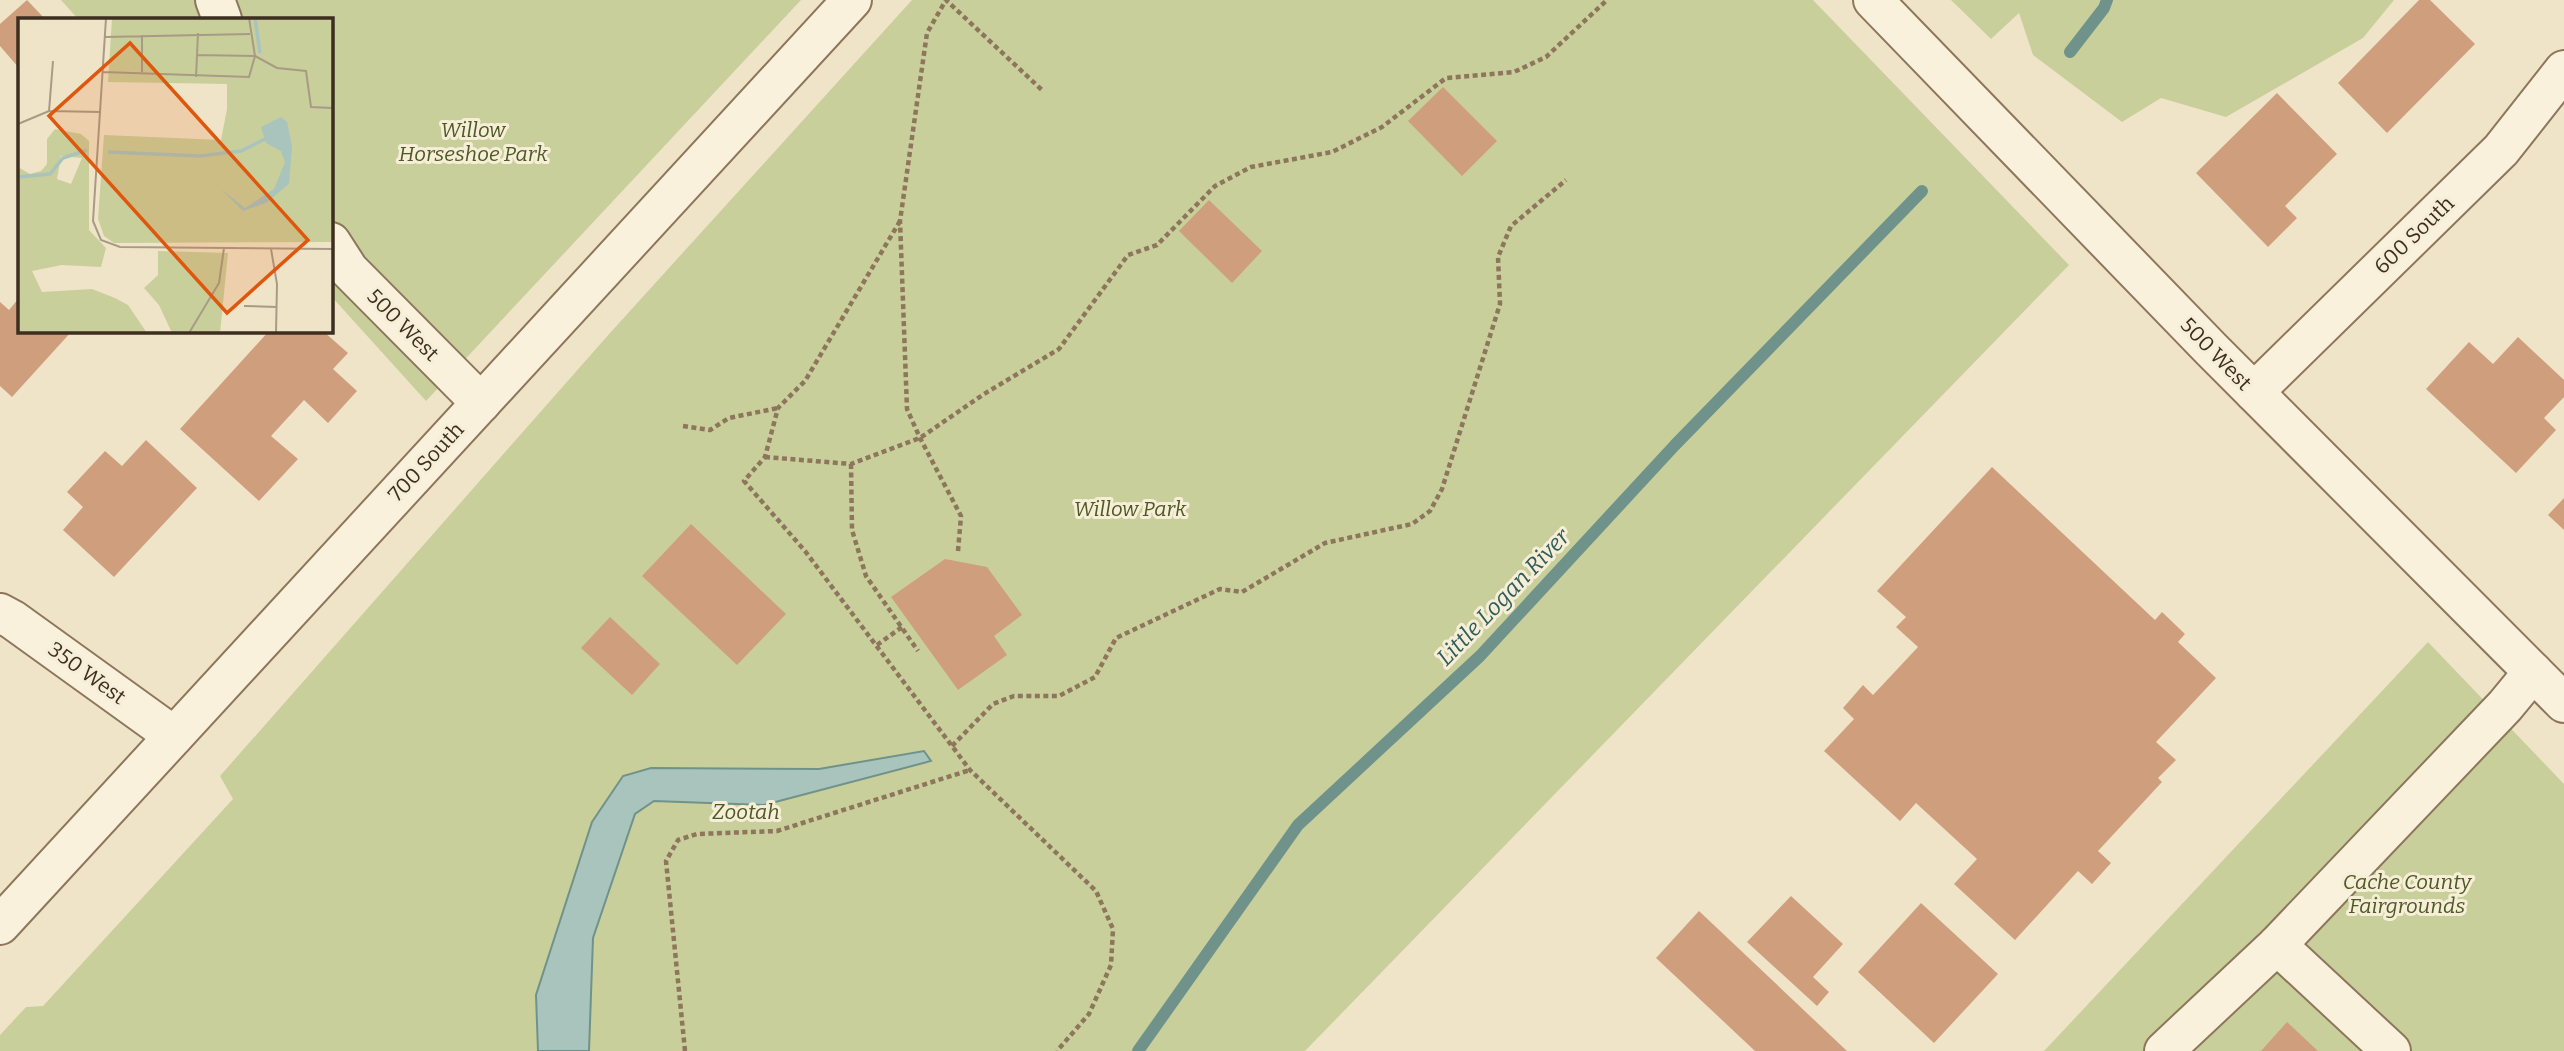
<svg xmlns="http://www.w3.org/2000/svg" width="2564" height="1051" font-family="Bitter,serif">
<rect width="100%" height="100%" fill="#f0e4c8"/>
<!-- green -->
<g fill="#c9cf9b">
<path d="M61,0h740l-375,401 -95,-105v-277h-253z"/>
<path d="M912,0h901l256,265 -764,786h-1305v-16l26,-28 17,-1 190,-207 -13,-23 390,-443z"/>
<path d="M1951,0h443l-31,38 -137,79 -65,-19 -39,24 -89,-67 -14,-42 -28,26z"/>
<path d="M2428,642l136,142v267h-520z"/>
</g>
<!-- water -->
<path fill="#a9c4bc" stroke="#6f938a" stroke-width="2" d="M924,751l7,10 -167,44 -110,-4 -19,13 -42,124 -4,113h-51l-2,-56 56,-173 31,-46 28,-8 168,1z"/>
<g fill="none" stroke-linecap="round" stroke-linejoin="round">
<!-- stream -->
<g stroke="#6f938a" stroke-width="12">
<path d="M2070,52l34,-44 3,-8"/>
<path d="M1138,1051l160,-226 182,-169 195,-211 247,-254"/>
</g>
</g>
<!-- building -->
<g fill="#cf9f7d">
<path d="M27,0l18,19h-26v49l-19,-22v-22z"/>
<path d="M2419,0h11l45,44 -88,89 -49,-50z"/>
<path d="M1443,87l54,54 -35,35 -54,-55z"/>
<path d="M2277,93l60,61 -52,52 12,12 -29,29 -72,-74z"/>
<path d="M1209,200l53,51 -30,32 -53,-52z"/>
<path d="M19,298v33h53l-60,66 -12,-11v-84l9,8z"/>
<path d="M269,331h54l25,22 -15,16 24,22 -29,32 -24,-23 -33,36 27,23 -39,42 -79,-72z"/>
<path d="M2518,337l46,43v17l-20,21 12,12 -40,43 -90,-84 43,-47 24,22z"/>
<path d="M146,440l51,48 -83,89 -51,-47 20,-23 -16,-15 38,-41 17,15z"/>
<path d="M1992,467l163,153 7,-8 23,22 -7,8 38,36 -60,64 20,18 -18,18 4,4 -64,69 13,12 -19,21 -14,-13 -63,69 -61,-56 23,-25 -61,-56 -16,18 -76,-70 30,-32 -11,-11 20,-23 10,10 45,-48 -22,-20 10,-10 -29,-26z"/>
<path d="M2564,498v32l-16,-15z"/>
<path d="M691,524l95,90 -49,51 -95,-89z"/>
<path d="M945,559l42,8 35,48 -28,21 13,19 -49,35 -67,-93z"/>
<path d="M610,617l50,47 -28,31 -51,-47z"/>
<path d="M1791,896l52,48 -30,33 16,15 -12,14 -70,-64z"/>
<path d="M1921,903l77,71 -64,69 -76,-71z"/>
<path d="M1699,911l148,140h-92l-99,-93z"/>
<path d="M2287,1022l31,29h-57z"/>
</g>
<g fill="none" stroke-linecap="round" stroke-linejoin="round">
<defs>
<g id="minor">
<path d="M215,0l7,19"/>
<path d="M1873,0l338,349 353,354"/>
<path d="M331,242l18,28 132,133"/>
<path d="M2254,392l247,-242 63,-80"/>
<path d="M0,613l13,7 161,116"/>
<path d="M0,925l852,-925"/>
<path d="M2277,945l114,106"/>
<path d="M2164,1051l113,-106 228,-239 28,-34"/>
</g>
</defs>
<!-- minor casing -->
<use href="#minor" stroke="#8d765c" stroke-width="42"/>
<!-- path -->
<g stroke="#8d765c" stroke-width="4.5" stroke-dasharray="5 3.5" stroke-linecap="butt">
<path d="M900,221l-95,160 -27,27 -13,49 -21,24 61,70 165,219 126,121 17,38 -2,36 -22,49 -32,37"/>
<path d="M683,426l27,4 19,-12 49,-10"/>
<path d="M765,457l86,7 69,-26 64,-44 75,-45 69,-94 29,-10 58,-59 36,-19 81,-15 50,-25 64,-49 68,-6 32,-15 61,-57"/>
<path d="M851,464l1,66 14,46 52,75"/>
<path d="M958,551l3,-35 -41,-78 -13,-29 -7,-188 27,-188 19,-33 97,91"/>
<path d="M877,645l25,-18"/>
<path d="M952,746l41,-42 21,-8h45l36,-19 21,-39 104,-49 22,3 83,-49 87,-19 18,-13 12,-22 58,-185 -2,-47 13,-31 55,-46"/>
<path d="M685,1051l-19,-190 12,-21 19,-6 80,-3 193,-61"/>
</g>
<!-- minor -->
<use href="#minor" stroke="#faf1dc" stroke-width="38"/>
</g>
<g text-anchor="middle" stroke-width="6" stroke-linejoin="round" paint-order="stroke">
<!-- park labels -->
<g font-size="21" font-style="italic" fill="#4d5a26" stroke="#f7eed8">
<text x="473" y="137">Willow<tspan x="473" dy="24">Horseshoe Park</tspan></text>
<text x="1130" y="516">Willow Park</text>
<text x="746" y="819">Zootah</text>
<text x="2407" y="889">Cache County<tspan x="2407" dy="24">Fairgrounds</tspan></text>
</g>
<!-- street labels -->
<g font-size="21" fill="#3d2e20" stroke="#f7eed8">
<text transform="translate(2414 235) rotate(-44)" y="7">600 South</text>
<text transform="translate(403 325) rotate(45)" y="7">500 West</text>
<text transform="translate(2216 354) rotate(46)" y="7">500 West</text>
<text transform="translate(426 462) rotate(-47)" y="7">700 South</text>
<text transform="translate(87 673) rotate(36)" y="7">350 West</text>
</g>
<!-- water labels -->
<g font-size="23" font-style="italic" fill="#2f5d5a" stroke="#f7eed8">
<text transform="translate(1503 597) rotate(-46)" y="8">Little Logan River</text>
</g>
</g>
<!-- overview -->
<g transform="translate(18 18)">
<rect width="315" height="315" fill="#f0e4c8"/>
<path d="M94,0h221v224l-219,1 -10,-7 -6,-17 6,-84 117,5 6,-31v-25l-119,-2zM37,111l26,5 8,7v89l17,18 -5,19 -39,-2 -30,6 10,21 50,-3 23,9 13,7 19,28h-129v-166l12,7 11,-3 6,-7v-25zM43,138l21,2 -11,26 -14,-5zM140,233l70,2 -8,80h-48l-13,-28 -15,-17 14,-13z" fill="#c9cf9b" fill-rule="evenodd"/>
<path d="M263,99l6,5 5,24 -3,38 -23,19 -23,8 -22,-22 24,19 29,-19 11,-27 -4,-11 -15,-8 -5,-16z" fill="#a9c4bc"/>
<path fill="none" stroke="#a9c4bc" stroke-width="3.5" d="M237,0l5,35M90,134l92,4 41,-5 26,-13M0,159l32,-3 13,-16 24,-8"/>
<path fill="none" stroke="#a89b85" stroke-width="2" d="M88,0l-13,203 8,19 19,7 213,2M231,0l6,38 22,12 29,3 5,36 22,1M87,19l145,-3M85,54l146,5 6,-21 -58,-1M124,54v-37M178,59l2,-44M31,93l4,-50M0,106l31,-13 52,1M253,231l6,35 -1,49M226,288l33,1M171,315l30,-50 5,-35"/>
<path fill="#df570d" fill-opacity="0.15" stroke="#df570d" stroke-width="3.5" d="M112,25l178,197 -81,73 -178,-197z"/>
<rect width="315" height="315" fill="none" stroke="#3d2e20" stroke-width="3.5"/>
</g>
</svg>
